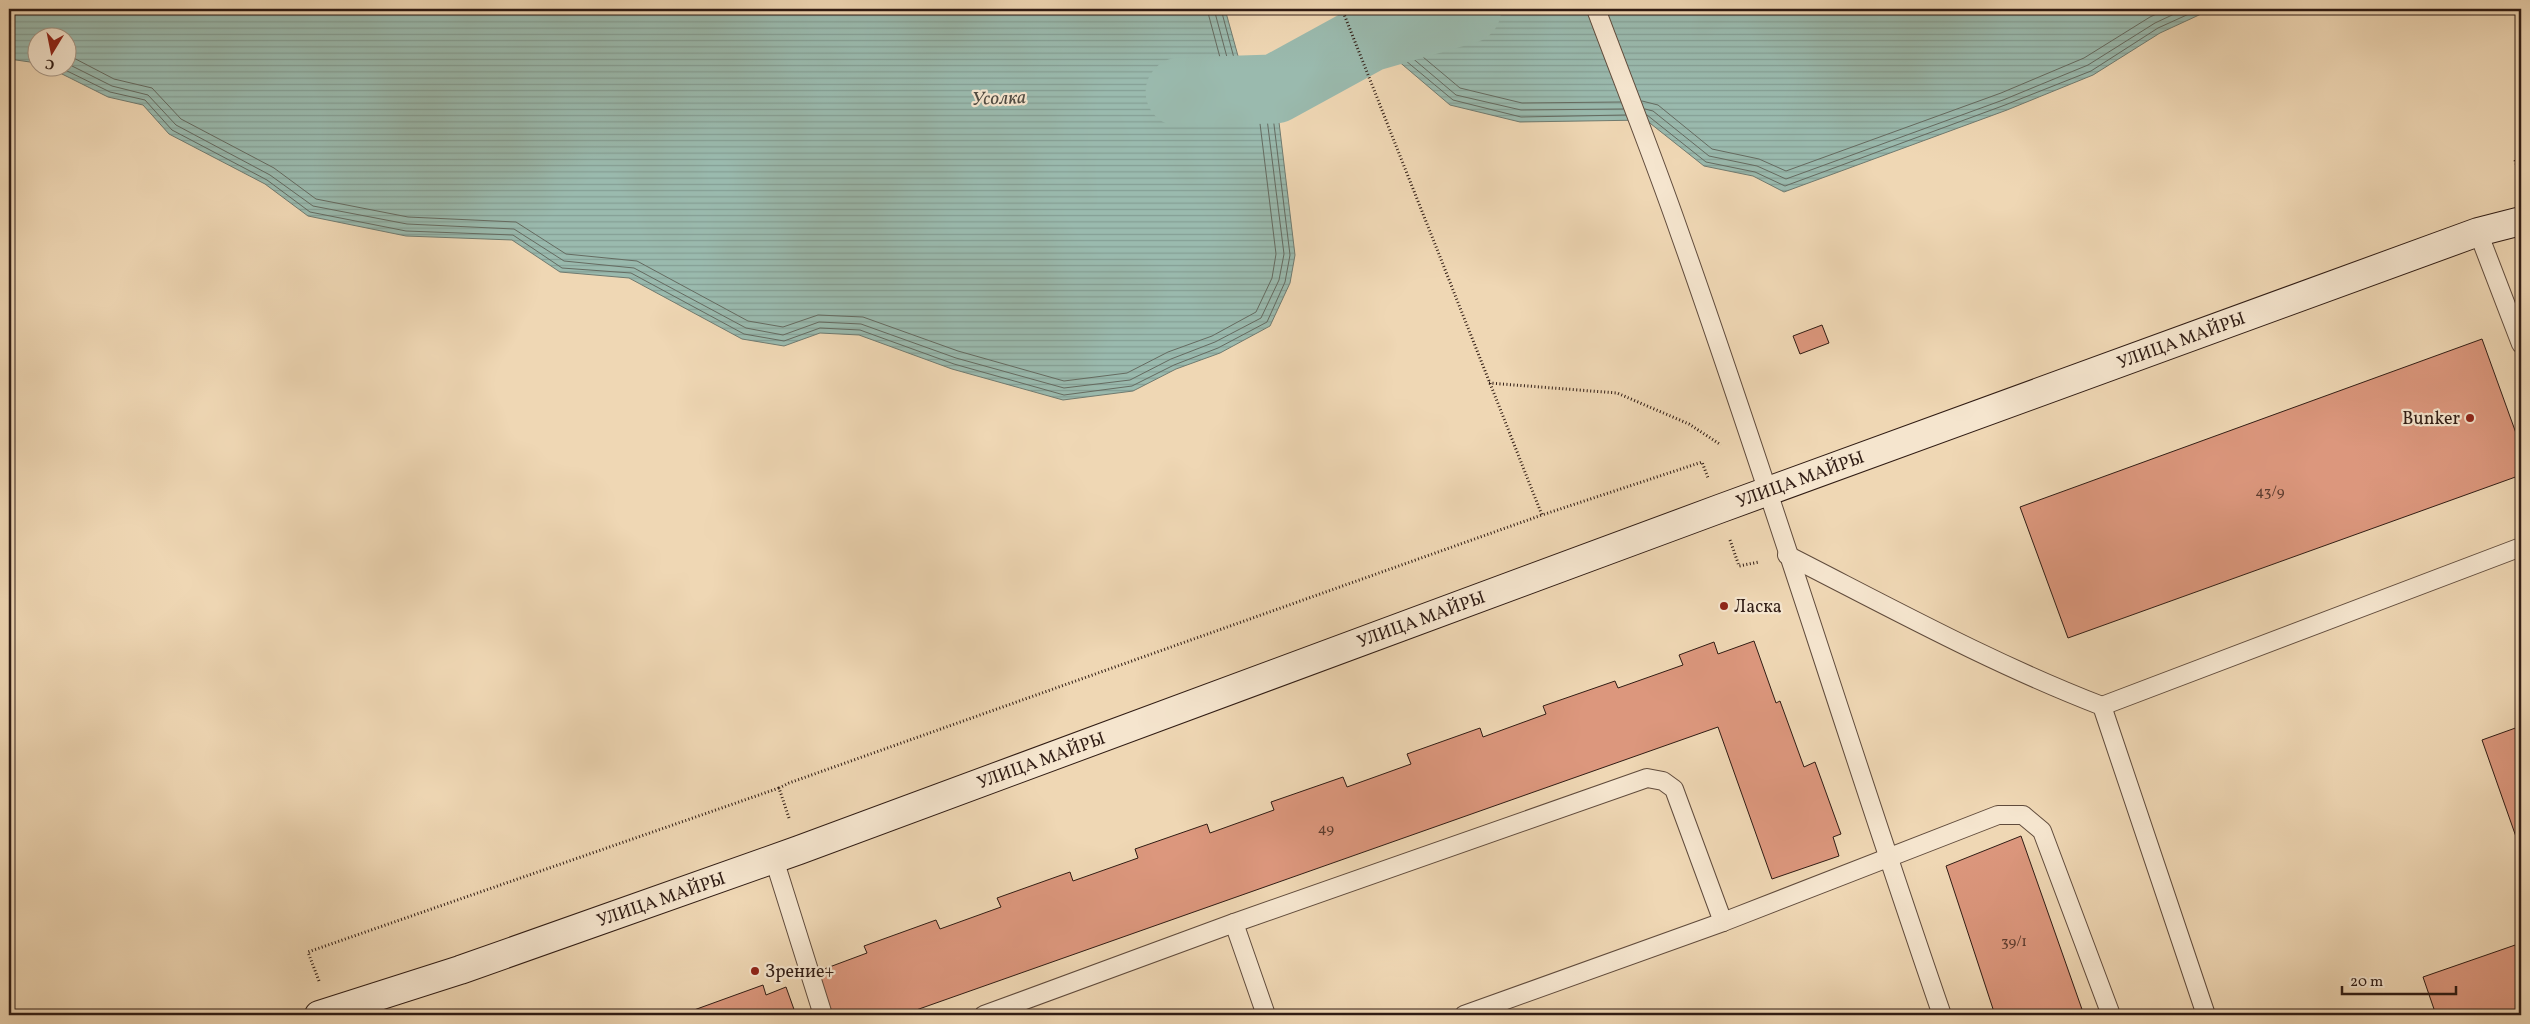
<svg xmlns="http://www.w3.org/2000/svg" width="2530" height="1024" font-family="Vollkorn,serif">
<defs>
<pattern id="water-rules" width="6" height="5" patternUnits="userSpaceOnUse" patternTransform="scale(1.25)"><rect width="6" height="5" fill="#9abaae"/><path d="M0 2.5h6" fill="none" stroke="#859f95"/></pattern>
</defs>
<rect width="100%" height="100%" fill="#efd7b4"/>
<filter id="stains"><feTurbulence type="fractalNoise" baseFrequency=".004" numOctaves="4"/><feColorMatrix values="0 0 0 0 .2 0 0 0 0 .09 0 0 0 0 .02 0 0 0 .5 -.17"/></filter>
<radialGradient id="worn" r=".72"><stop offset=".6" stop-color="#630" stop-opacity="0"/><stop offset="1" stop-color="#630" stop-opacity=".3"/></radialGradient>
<!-- water -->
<g fill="url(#water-rules)" stroke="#707b70">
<path d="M9,9h1216l13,47 37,33 20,166 -5,28 -20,43 -50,27 -44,16 -43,22 -70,9 -111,-31 -93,-34 -39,-2 -36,13 -42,-7 -113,-61 -69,-6 -48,-32 -106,-4 -98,-20 -43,-32 -96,-50 -26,-29 -35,-8 -58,-29h18v-30h-30l-1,25 -28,-4z"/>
<path d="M1378,9h834l-52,24 -67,42 -86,35 -223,82 -31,-16 -49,-10 -58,-46 -126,2 -70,-17 -80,-68z"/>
</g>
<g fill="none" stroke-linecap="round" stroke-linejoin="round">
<!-- shore -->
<g stroke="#656b61" stroke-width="1">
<path d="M1382,9l-6,27 77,64 68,17 105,-2"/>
<path d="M1388,9l-4,25 72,61 65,15 102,-1"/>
<path d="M1396,9l-4,22 68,57 62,15 99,-1"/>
<path d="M68,55l46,24 38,9 29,31 93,49 42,31 92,18 108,5 50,32 71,7 111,60 35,6 35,-12 45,2 95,34 106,30 63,-8 41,-21 44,-16 44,-24 16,-34 4,-24 -19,-155 -35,-34 -15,-56"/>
<path d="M68,64l44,22 36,9 28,30 94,50 43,31 94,18 107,5 50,32 70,7 112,60 37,7 36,-13 42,2 95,34 108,30 66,-8 41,-21 44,-17 46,-24 18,-38 5,-26 -20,-159 -36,-34 -14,-52"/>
<path d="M61,68l49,24 35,8 27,30 95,50 43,32 96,19 107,4 49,33 69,5 113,61 40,7 36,-13 40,2 94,34 110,31 68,-9 42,-21 44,-17 49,-26 18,-40 5,-27 -20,-163 -36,-34 -13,-49"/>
<path d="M1642,101l16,4 54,44 47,10 27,12 215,-78 83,-35 66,-41 17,-8"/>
<path d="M1645,109l8,2 56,45 48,10 29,13 217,-79 85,-35 67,-42 30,-14"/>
<path d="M1647,115l59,47 49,10 30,14 220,-81 86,-34 67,-43 42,-19"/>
</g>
<!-- river -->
<path stroke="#9abaae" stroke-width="69" d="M1180,92l95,-3 95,-52 97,-28"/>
</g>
<!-- building -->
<g fill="#dc977d" stroke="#301c14">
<path d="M1822,325l7,18 -29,11 -7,-18z"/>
<path d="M2482,339l39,108v28l-453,163 -48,-131z"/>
<path d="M1754,641l22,62 4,-2 24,66 11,-5 26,72 -8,3 6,19 -67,23 -54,-152 -816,288h-71l-15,-43 51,-19 -3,-7 72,-26 4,9 61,-22 -4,-9 73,-26 3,9 65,-23 -3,-9 72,-25 3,9 64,-23 -3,-8 72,-25 4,10 64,-23 -4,-10 73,-26 3,9 63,-23 -3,-8 72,-25 3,7 65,-23 -4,-10 35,-13 4,12z"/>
<path d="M2521,726v125l-39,-111z"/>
<path d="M2021,836l63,179h-89l-49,-149z"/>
<path d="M2521,943v72h-85l-13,-38z"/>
<path d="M763,985l3,10 20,-8 10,28h-100l-2,-5z"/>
</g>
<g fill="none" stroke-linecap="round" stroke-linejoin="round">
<defs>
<g id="lane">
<path d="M1596,9c28,75 58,150 84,225 92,259 172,522 262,781"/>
<path d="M2478,232l43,112"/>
<path d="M1787,555c104,53 206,109 315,151l104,309"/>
<path d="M2102,706l419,-159"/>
<path d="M774,859l49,156"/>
<path d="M1234,923l413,-145 16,3 11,8 49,133"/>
<path d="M984,1015l250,-92 32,92"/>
<path d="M1464,1015l259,-93 275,-107h25l19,16 69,184"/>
</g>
<path id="secondary" d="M319,1015l141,-45 339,-120 920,-341 759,-277 43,-11"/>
</defs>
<!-- lane casing -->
<use href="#lane" stroke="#604b3c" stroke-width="20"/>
<!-- secondary casing -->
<use href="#secondary" stroke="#301c14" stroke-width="30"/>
<!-- path -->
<g stroke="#301c14" stroke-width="3" stroke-dasharray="1 2.5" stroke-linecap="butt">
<path d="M1342,9l200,506 160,-53 6,16"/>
<path d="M2515,160l6,19"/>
<path d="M1489,383l128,10 72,31 32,21"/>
<path d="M1730,540l9,26 20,-4"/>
<path d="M789,818l-10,-30 10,-5 753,-268"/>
<path d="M319,981l-11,-29 471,-164"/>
</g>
<!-- lane -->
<use href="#lane" stroke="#f5e5ce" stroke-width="18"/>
<!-- secondary -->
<use href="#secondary" stroke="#f5e5ce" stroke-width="28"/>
</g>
<!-- markers -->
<g fill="#8f2418" stroke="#f5e5ce" stroke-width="2">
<circle cx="2470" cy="418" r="5"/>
<circle cx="1724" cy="606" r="5"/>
<circle cx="755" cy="971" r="5"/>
</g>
<g text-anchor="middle" stroke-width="4.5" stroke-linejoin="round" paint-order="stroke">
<!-- number labels -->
<g font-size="15" fill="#5b3b2e">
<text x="2270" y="496">43/9</text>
<text x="1326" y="833">49</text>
<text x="2014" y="946">39/1</text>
</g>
<!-- street labels -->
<g font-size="18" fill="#301c14" stroke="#f5e5ce">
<text transform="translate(2181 340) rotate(-20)" y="6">УЛИЦА МАЙРЫ</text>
<text transform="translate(1800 479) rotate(-20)" y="6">УЛИЦА МАЙРЫ</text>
<text transform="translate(1421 619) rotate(-20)" y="6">УЛИЦА МАЙРЫ</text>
<text transform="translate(1041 760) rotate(-20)" y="6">УЛИЦА МАЙРЫ</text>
<text transform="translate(661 899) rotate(-19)" y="6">УЛИЦА МАЙРЫ</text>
</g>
<!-- poi labels -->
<g font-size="18" fill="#301c14" stroke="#f5e5ce" text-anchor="start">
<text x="2460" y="424" text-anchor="end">Bunker</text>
<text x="1734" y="612">Ласка</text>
<text x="765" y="977">Зрение+</text>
</g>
<!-- water labels -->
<g font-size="19" font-style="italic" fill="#504b42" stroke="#f5e5ce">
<text transform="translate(999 97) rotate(-2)" y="7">Усолка</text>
</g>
</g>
<!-- margin -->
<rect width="2530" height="1024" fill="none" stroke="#efd7b4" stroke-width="30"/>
<rect x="10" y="10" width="2510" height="1004" fill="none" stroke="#301c14" stroke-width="2.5"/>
<rect x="15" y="15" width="2500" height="994" fill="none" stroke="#301c14"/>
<!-- north arrow -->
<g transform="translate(52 52) rotate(190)"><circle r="24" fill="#f5e5ce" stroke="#a69584"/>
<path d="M0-4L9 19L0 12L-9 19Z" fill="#8f2418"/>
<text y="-8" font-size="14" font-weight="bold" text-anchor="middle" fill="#301c14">С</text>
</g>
<!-- scale -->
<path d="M2342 986v8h114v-8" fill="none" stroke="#301c14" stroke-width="2.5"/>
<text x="2350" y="986" font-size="15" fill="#301c14" stroke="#f5e5ce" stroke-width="4" paint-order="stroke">20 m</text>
<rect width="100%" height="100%" filter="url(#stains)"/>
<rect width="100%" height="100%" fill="url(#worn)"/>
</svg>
